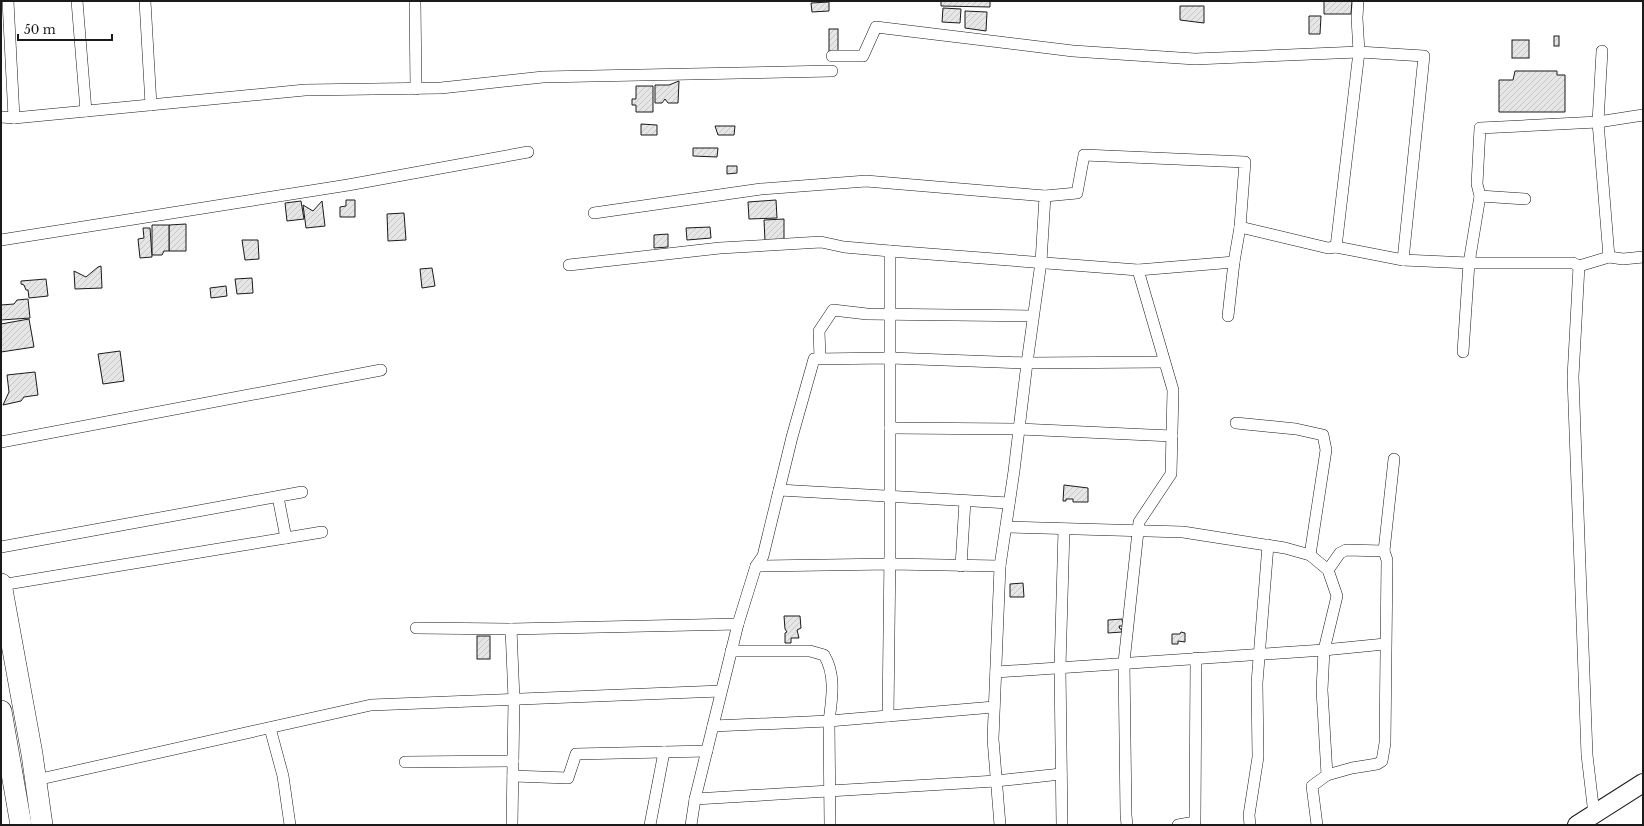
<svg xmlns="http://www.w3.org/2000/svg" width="1644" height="826" font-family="'Libre Baskerville',serif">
<defs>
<pattern id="building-hatch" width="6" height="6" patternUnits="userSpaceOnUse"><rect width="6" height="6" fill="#e6e6e6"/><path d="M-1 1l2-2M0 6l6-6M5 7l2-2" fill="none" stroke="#c5c5c5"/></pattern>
</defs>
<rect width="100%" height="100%" fill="#fff"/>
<!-- building -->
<g fill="url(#building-hatch)" stroke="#1a1a1a">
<path d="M941,1h49v6l-49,-1z"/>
<path d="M1324,1h28l-1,13h-27z"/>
<path d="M829,2v9l-17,1 -1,-9z"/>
<path d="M1180,6h24v17l-24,-3z"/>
<path d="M943,8l18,1 -1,14 -18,-1z"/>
<path d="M965,11l22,1 -1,19 -21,-3z"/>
<path d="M1309,16h12l-1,18h-11z"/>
<rect x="829" y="29" width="9" height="24"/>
<rect x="1554" y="36" width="5" height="10"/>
<rect x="1512" y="40" width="17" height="18"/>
<path d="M1515,71h42v4h8v37h-66v-32h14z"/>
<path d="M679,81l-1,22h-10l-3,-4 -3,4h-7v-18h14z"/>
<path d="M636,86h17v26h-17v-7h-4v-6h4z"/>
<path d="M641,124l16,1v10h-16z"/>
<path d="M715,126h20l-1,9h-16z"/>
<path d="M693,148h25l-1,9 -24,-1z"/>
<path d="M727,166h10v7l-10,1z"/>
<path d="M346,200h9v17h-15v-10l6,-1z"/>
<path d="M776,200l1,18 -28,1 -1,-17z"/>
<path d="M301,201l3,18 -17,2 -2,-18z"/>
<path d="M322,201l3,25 -19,2 -3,-23 10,6z"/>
<path d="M404,213l2,27 -18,1 -1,-27z"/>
<path d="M784,219v21l-19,1 -1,-21z"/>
<path d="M186,224v27h-17v-26z"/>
<path d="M152,225h17v26h-5l-2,4h-10z"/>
<path d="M710,227l1,11 -24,2 -1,-12z"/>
<path d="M143,228h7l2,29 -12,1 -2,-19 6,-1z"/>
<path d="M668,234v13l-14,1v-13z"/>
<path d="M242,240h16l1,19 -14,1z"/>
<path d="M101,266l1,22 -27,1 -1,-18 12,6 12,-10z"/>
<path d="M432,268l3,18 -13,2 -2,-19z"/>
<path d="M252,278l1,15 -16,1 -2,-15z"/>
<path d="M46,279l2,17 -19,2 -1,-8h-2l-2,-5 -3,-1v-3z"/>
<path d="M226,286l1,10 -16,2 -1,-10z"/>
<path d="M28,299l2,19 -29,2v-15l13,-1 3,-4z"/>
<path d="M29,319l5,28 -33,5v-28z"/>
<path d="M120,351l4,30 -21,3 -5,-30z"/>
<path d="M35,372l3,23 -14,2 -3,4 -18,4 6,-13 -2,-17z"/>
<path d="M1064,485l24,3v14h-15v-3h-7v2h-3z"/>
<path d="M1023,583l1,14h-14v-13z"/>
<path d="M784,616h16l1,12 -4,2 2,8h-8v5h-6v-10l2,-1 -2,-3z"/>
<path d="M1122,619l1,7h-4l1,3h2v3l-14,1v-13z"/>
<path d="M1181,632l4,1v9l-7,-1v3h-6v-10h8z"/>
<rect x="477" y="636" width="13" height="23"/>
</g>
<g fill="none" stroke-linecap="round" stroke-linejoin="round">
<defs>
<g id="street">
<path d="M8,1l6,117"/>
<path d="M77,1l9,110"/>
<path d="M145,1l6,104"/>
<path d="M415,1l1,88"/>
<path d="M1602,51l-4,71 11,135"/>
<path d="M832,56h31l13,-29 197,24 122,8 164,-7 65,4 -21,204"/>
<path d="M1,117l13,1 291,-28 136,-2 102,-11 289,-6"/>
<path d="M1045,196l32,-3 7,-38 161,7 -5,65 -6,35 -6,54"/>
<path d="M1480,196l45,3"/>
<path d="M594,213l167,-24 105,-8 179,15 -4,66 -14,101 -13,108 -14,95 -7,173 7,86"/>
<path d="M1240,227l88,21 8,-1 67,13 66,3h104l6,3 30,-9 14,2 20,-2"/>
<path d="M1,240l347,-55 180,-33"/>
<path d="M1336,247l23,-195 -2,-34 1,-17"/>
<path d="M569,265l151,-17 101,-6 23,5 46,4 248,19 35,120 -2,84 -32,48 -15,140 2,153 1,10"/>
<path d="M1579,266l-6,111 14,378 7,59"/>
<path d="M1138,270l96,-8"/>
<path d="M1463,352l6,-89 11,-67 -3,-12 3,-56 118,-6 45,-7"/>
<path d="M820,358l-1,-27 14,-21 34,4 166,2"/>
<path d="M1236,423l60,6 27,6 3,15 -16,105"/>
<path d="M890,428l129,1 153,7"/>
<path d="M1,442l380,-72"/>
<path d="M779,490l230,13"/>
<path d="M278,497l8,41"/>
<path d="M1006,527l177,5 102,16 25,7 18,15 9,26 -13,54 -2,40 5,85 -15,11 5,39"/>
<path d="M1,547l301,-55"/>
<path d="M756,566l134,-2 110,2"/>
<path d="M961,566l4,-65"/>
<path d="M1328,570l12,-17 6,-3 38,1"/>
<path d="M1,585l321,-53"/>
<path d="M738,624l18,-58 7,-10 29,-119 22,-78 76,-1 137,5 137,-1"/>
<path d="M416,628l95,1 227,-5 -43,175 -4,26"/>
<path d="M511,629l3,70 -2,126"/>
<path d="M996,672l328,-22 61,-6"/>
<path d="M888,716l2,-165v-300"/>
<path d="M713,726l116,-5c3,-22 7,-47 -5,-66l-14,-4h-79"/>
<path d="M270,728l13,48 7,49"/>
<path d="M405,762l108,-1"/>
<path d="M1327,775l25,-7 25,-4 5,-3 3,-18 2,-183 -3,-9 10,-92"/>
<path d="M513,776l55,2 8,-24 131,-3"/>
<path d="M36,780l335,-75 350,-14"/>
<path d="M695,799l301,-18 65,-7"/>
<path d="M650,825l14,-73"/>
<path d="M830,825l-1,-104 165,-14"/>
<path d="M1062,825l-2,-158 4,-138"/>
<path d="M1178,825l17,-3 1,-164"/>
<path d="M1250,825l-1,-10 9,-58 -1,-74 11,-138"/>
</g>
<path id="primary" d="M1577,825l66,-42"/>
<g id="highway">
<path d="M1,584l31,170 10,71"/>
<path d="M1,711l20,114"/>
</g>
</defs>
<!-- street casing -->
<use href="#street" stroke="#1a1a1a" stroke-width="12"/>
<!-- primary casing -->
<use href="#primary" stroke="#1a1a1a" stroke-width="20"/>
<!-- highway casing -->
<use href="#highway" stroke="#1a1a1a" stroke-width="22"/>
<!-- street -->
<use href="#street" stroke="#fff" stroke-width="11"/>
<!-- primary -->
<use href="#primary" stroke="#fff" stroke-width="18"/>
<!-- highway -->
<use href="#highway" stroke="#fff" stroke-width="21"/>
</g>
<!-- border -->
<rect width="1644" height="826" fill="none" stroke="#1a1a1a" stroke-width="4"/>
<!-- scale -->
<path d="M18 34v6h94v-6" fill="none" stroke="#1a1a1a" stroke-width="2"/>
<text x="24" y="34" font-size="12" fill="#1a1a1a" stroke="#ffffff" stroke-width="3" paint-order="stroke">50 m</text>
</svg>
